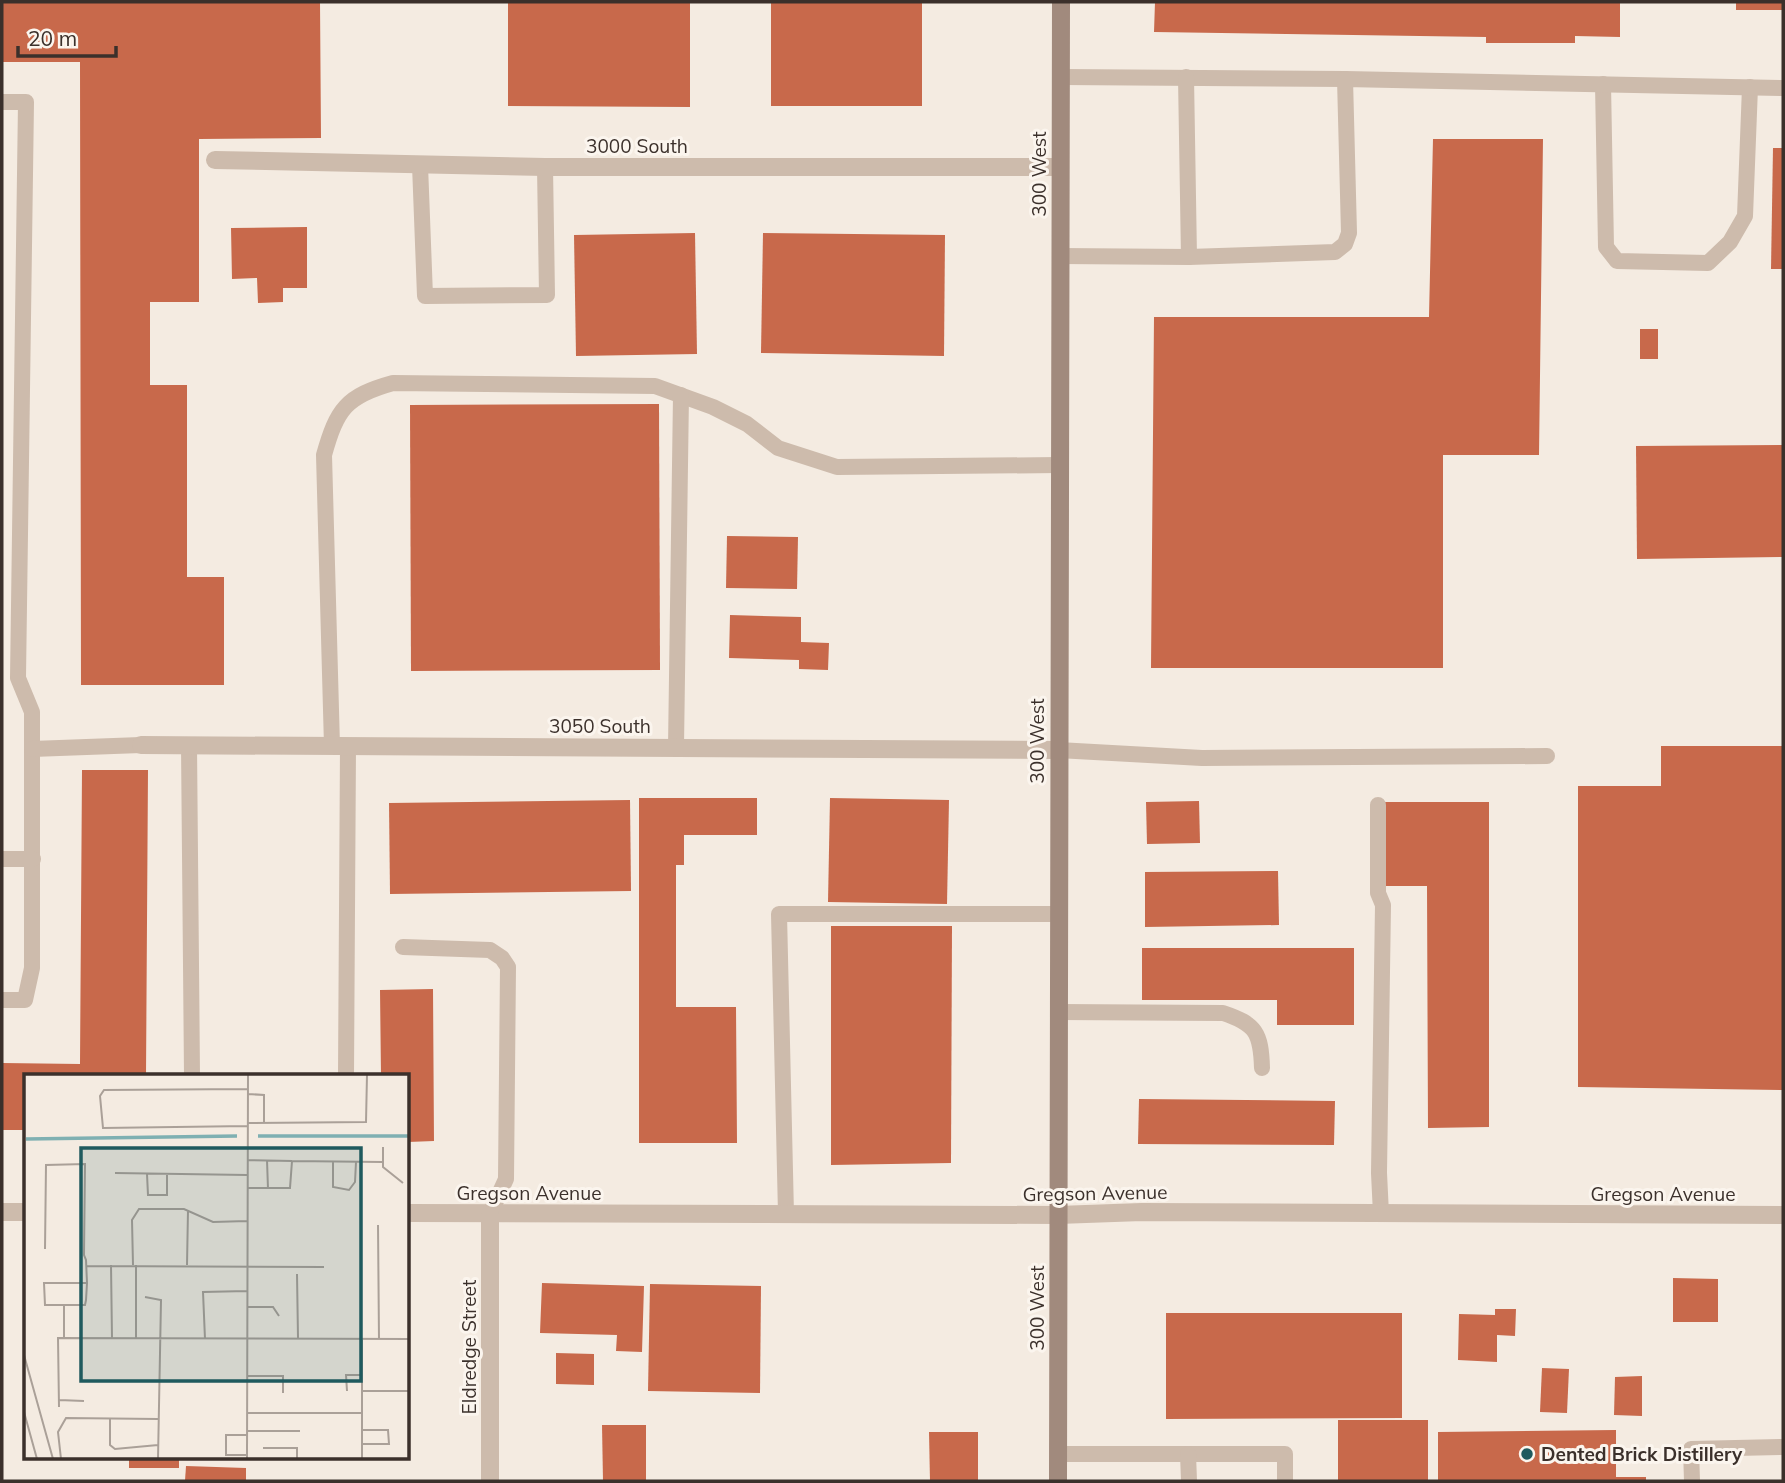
<svg xmlns="http://www.w3.org/2000/svg" width="1785" height="1483" font-family="Mulish,sans-serif">
<rect width="100%" height="100%" fill="#f4ebe1"/>
<!-- building -->
<g fill="#c8694b">
<path d="M2,2h318l1,136 -122,1v163h-49v83h37v192h37v108h-143l-1,-623h-78z"/>
<path d="M508,2h182v105l-182,-1z"/>
<rect x="771" y="2" width="151" height="104"/>
<path d="M1155,2h465v35l-45,-1v7h-89v-6l-332,-5z"/>
<rect x="1736" y="2" width="47" height="8"/>
<path d="M1433,139h110l-4,316h-96v213h-292l3,-351h275z"/>
<path d="M1773,148h10v121h-12z"/>
<path d="M307,227v61h-24v14l-25,1 -1,-25 -25,1 -1,-51z"/>
<path d="M695,233l2,121 -121,2 -2,-121z"/>
<path d="M763,233l182,2 -1,121 -183,-3z"/>
<rect x="1640" y="329" width="18" height="30"/>
<path d="M659,404l1,266 -249,1 -1,-266z"/>
<path d="M1783,445v112l-146,2 -1,-113z"/>
<path d="M727,536l71,1 -1,52 -71,-1z"/>
<path d="M730,615l71,2v25l28,1 -1,27 -29,-1v-9l-70,-2z"/>
<path d="M1661,746h122v344l-205,-3v-301h83z"/>
<path d="M82,770h66l-2,305h-120v55h-24v-67l78,1z"/>
<path d="M639,798h118v37h-73v30h-8v142h60l1,136h-98z"/>
<path d="M830,798l119,2 -2,104 -119,-2z"/>
<path d="M630,800l1,91 -241,3 -1,-91z"/>
<path d="M1199,801l1,42 -53,1 -1,-42z"/>
<path d="M1383,802h106v325l-61,1 -1,-242h-44z"/>
<path d="M1278,871l1,54 -134,2v-55z"/>
<path d="M831,926h121l-1,237 -120,2z"/>
<path d="M1142,948h212v77h-77v-25h-135z"/>
<path d="M433,989l1,152 -26,1v-67h-27l-1,-85z"/>
<path d="M1139,1099l196,2 -1,44 -196,-1z"/>
<path d="M1673,1278l45,1v43h-45z"/>
<path d="M542,1283l102,3 -2,66 -26,-1 1,-16 -77,-2z"/>
<path d="M650,1284l111,2 -1,107 -112,-2z"/>
<path d="M1495,1309h21l-1,27 -18,-1v27l-39,-2 1,-46 36,1z"/>
<path d="M1166,1313h236v105l-236,1z"/>
<path d="M556,1353l38,1v31l-38,-1z"/>
<path d="M1542,1368l27,1 -2,44 -27,-1z"/>
<path d="M1642,1376v40l-28,-1 1,-38z"/>
<rect x="1338" y="1420" width="90" height="61"/>
<path d="M602,1425h44v56h-43z"/>
<path d="M1616,1430v47h30v4h-208v-49z"/>
<path d="M929,1432h49v49h-48z"/>
<rect x="129" y="1457" width="50" height="11"/>
<path d="M186,1466l60,2v13h-61z"/>
</g>
<g fill="none" stroke-linecap="round" stroke-linejoin="round">
<!-- lane -->
<g stroke="#cdbbac" stroke-width="16">
<path d="M1061,77l284,2"/>
<path d="M1186,77l3,180"/>
<path d="M1603,84l3,163 11,14 91,2 22,-21 15,-26 5,-129"/>
<path d="M2,102h24l-8,576 14,34v256l-7,32h-23"/>
<path d="M420,165l5,131 122,-1 -2,-128"/>
<path d="M1060,256l129,1 146,-5 10,-8 4,-11 -4,-154 438,9"/>
<path d="M189,745l3,330"/>
<path d="M332,746l-8,-291c13,-46 22,-59 69,-72l262,3 58,21 34,17 31,24 59,19 222,-2"/>
<path d="M676,747l5,-352"/>
<path d="M32,749l109,-4"/>
<path d="M1058,750l144,8 345,-2"/>
<path d="M1378,805v88l5,12 -4,268 2,41"/>
<path d="M2,859h31"/>
<path d="M403,947l87,3 12,8 6,9 -2,212 -16,35"/>
<path d="M1058,1012l165,1c33,11 38,20 39,55"/>
<path d="M346,1075l2,-329"/>
<path d="M786,1214l-7,-300h279"/>
<path d="M1058,1454h227v27"/>
<path d="M1188,1454l1,27"/>
<path d="M1692,1481l-1,-32 92,-2"/>
</g>
<!-- street -->
<g stroke="#cdbbac" stroke-width="18">
<path d="M215,160l330,7h515"/>
<path d="M141,745l917,5"/>
<path d="M2,1212h24"/>
<path d="M408,1213l650,2 84,-3 641,3"/>
<path d="M490,1481v-267"/>
</g>
<!-- secondary -->
<path stroke="#a18a7d" stroke-width="18" d="M1058,1481l3,-1479"/>
</g>
<!-- markers -->
<circle fill="#1f5a5e" stroke="#fbf5ee" stroke-width="2.5" cx="1527" cy="1454" r="7"/>
<g text-anchor="middle" stroke-width="6" stroke-linejoin="round" paint-order="stroke">
<!-- street labels -->
<g font-size="19" fill="#3b302b" stroke="#fbf5ee">
<text x="637" y="153">3000 South</text>
<text transform="translate(1039 174) rotate(-90)" y="7">300 West</text>
<text x="600" y="733">3050 South</text>
<text transform="translate(1037 741) rotate(-90)" y="7">300 West</text>
<text x="529" y="1200">Gregson Avenue</text>
<text transform="translate(1095 1193) rotate(-1)" y="7">Gregson Avenue</text>
<text x="1663" y="1201">Gregson Avenue</text>
<text transform="translate(1037 1308) rotate(-90)" y="7">300 West</text>
<text transform="translate(469 1347) rotate(-90)" y="7">Eldredge Street</text>
</g>
<!-- poi labels -->
<g font-size="19" font-weight="bold" fill="#3b302b" stroke="#fbf5ee" text-anchor="start">
<text x="1541" y="1461">Dented Brick Distillery</text>
</g>
</g>
<!-- overview -->
<g transform="translate(24 1074)">
<rect width="385" height="385" fill="#f4ebe1"/>
<path fill="none" stroke="#7fb0b2" stroke-width="3.5" d="M234,62h151M2,65l211,-3"/>
<path fill="none" stroke="#aaa098" stroke-width="2" d="M224,20l16,1v28M224,49l118,-1 1,-47M224,52l-145,2 -3,-32 4,-6 144,-1M359,73v20l20,16M224,86l44,1M243,86l1,29M309,88v25l16,3 6,-8 1,-20M91,99l132,2M123,100l1,21h19v-20M223,114h43l2,-27 90,1M354,151l1,114M21,175l1,-84 39,-1 -1,91 2,5 1,23 -1,17 -1,5h-40l-1,-22h43M87,191l1,73M109,191l-1,-45 7,-11h45l29,13 34,-1M163,191l1,-55M62,192l238,1M273,200l1,64M121,223l16,3 -3,159M40,231v33M223,233h26l6,9M112,264v-73M181,265l-2,-47 44,-1M338,265v120M0,281l29,104M223,302h36v17M323,317l-1,-16h16M338,317h46M35,326l25,1M35,333l-1,-69 351,1M0,338l13,47M223,339h115M86,345v26l5,4 43,-4M338,356h26l1,14h-27M223,357h53M239,374h34v11M223,381h-21v-20h21M37,385l-3,-27 8,-14 92,1M223,385l1,-385"/>
<path fill="#1f5a5e" fill-opacity="0.15" stroke="#1f5a5e" stroke-width="3.5" d="M57,74h280v233h-280z"/>
<rect width="385" height="385" fill="none" stroke="#3b302b" stroke-width="3.5"/>
</g>
<!-- border -->
<rect width="1785" height="1483" fill="none" stroke="#3b302b" stroke-width="7"/>
<!-- scale -->
<path d="M18 46v10h98v-10" fill="none" stroke="#3b302b" stroke-width="3.5"/>
<text x="28" y="46" font-size="21" fill="#3b302b" stroke="#fbf5ee" stroke-width="5" paint-order="stroke">20 m</text>
</svg>
